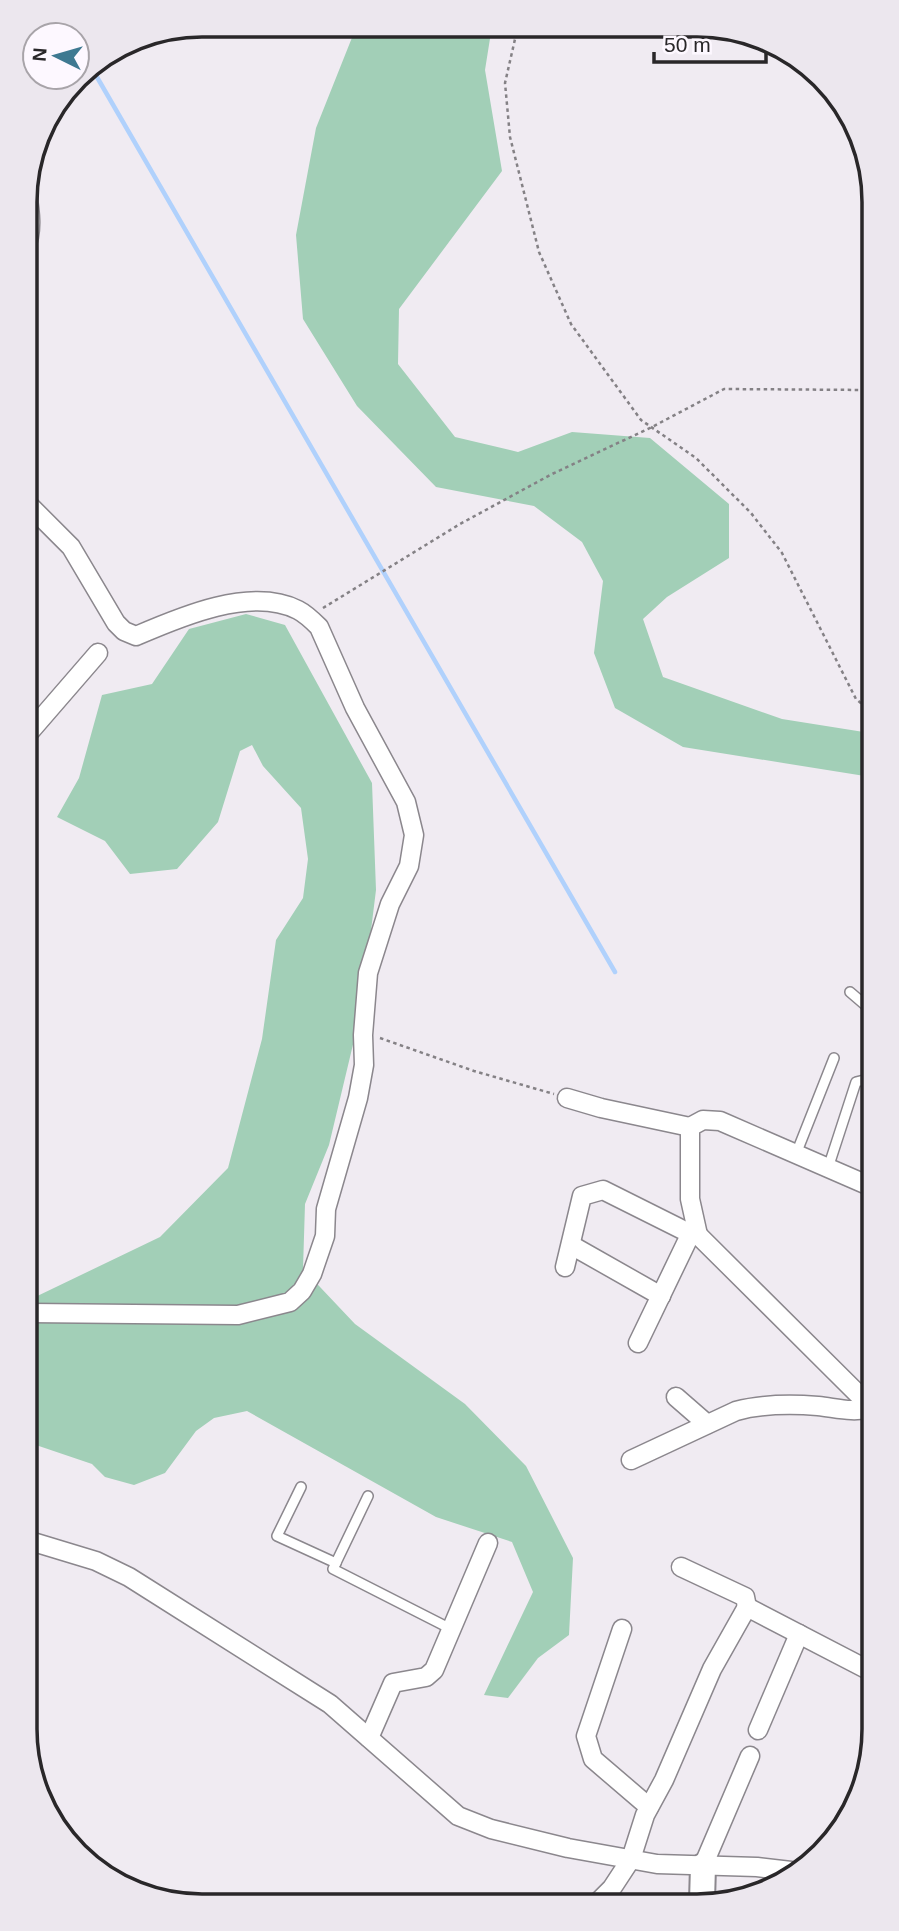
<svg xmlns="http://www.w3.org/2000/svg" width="899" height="1931" font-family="Helvetica,sans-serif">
<rect width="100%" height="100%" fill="#f0ebf2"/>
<!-- green -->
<g fill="#a2cfb7">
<path d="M357,25l135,1 -7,44 17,101 -103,138 -1,55 57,73 63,15 54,-20 78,6 79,66v54l-62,39 -24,22 20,58 119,42 88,14 1,44 -188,-30 -68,-39 -21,-55 9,-72 -21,-39 -48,-36 -98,-19 -79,-81 -54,-87 -7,-84 20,-107z"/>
<path d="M246,614l39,11 87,158 4,107 -15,121 -32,134 -24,59 -2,65 52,55 110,80 61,62 47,92 -4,77 -31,23 -30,40 -24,-3 49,-103 -21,-50 -76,-25 -189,-106 -33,7 -18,13 -31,42 -31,12 -29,-8 -13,-13 -62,-21 -1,-143 131,-63 68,-69 34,-129 14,-99 27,-42 5,-39 -7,-51 -38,-42 -11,-21 -12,6 -22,71 -41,47 -47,5 -25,-33 -48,-24 22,-39 23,-83 50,-11 37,-55z"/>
</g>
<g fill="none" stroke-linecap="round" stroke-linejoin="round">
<!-- stream -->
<path stroke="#b0d1fc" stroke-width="4.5" d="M90,65l525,907"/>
<defs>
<g id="lane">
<path d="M850,992l21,18"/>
<path d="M796,1154l38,-96"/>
<path d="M828,1168l28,-86 12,-3 4,-9"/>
<path d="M301,1487l-24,49 59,27"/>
<path d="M368,1496l-35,73 118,60"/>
</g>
<g id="street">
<path d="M25,249c9,-19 4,-43 1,-63"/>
<path d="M26,502l45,45 45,76 8,8 12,5c44,-19 115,-50 162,-26 8,4 15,11 21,17l36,81 51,94 8,33 -5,31 -19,38 -22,69 -5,62 1,30 -6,33 -32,111 -1,27 -13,38 -10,17 -12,11 -52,13 -209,-2"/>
<path d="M27,735l71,-82"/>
<path d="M567,1098l34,10 89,19"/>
<path d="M698,1235l-8,-36v-72l13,-7 17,1 152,66"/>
<path d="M571,1245l90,51"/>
<path d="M565,1267l17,-71 21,-6 80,40 15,5 175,174"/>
<path d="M638,1343l53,-110"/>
<path d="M676,1397l31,27"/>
<path d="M631,1460l105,-49c26,-7 56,-7 82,-5 19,2 34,7 54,2"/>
<path d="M30,1541l66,20 33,16 201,127 128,112 33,13 77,19 89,16 100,3 34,4"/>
<path d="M681,1567l64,30 2,10"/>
<path d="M622,1629l-36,107 7,23 56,48"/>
<path d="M758,1730l41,-96"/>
<path d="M369,1738l24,-55 33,-6 8,-7 54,-127"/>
<path d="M703,1866l47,-110"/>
<path d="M599,1901l13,-13 19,-29 14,-44 19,-35 48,-111 35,-62 127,66"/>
</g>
<path id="secondary" d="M702,1901l1,-35"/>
</defs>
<!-- lane casing -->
<use href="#lane" stroke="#8b878d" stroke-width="12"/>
<!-- street casing -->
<use href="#street" stroke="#8b878d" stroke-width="21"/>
<!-- secondary casing -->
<use href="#secondary" stroke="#8b878d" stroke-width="28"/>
<!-- path -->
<g stroke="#848185" stroke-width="2.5" stroke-dasharray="3.5 3.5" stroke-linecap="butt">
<path d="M518,26l-13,57 5,54 29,115 32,72 70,96 55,38 55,55 31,40 74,146 14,12"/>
<path d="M323,608l137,-84 92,-50 100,-47 72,-38 145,1"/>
<path d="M380,1038l94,33 80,23"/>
</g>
<!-- lane -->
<use href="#lane" stroke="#fff" stroke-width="9"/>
<!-- street -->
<use href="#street" stroke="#fff" stroke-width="18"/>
<!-- secondary -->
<use href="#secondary" stroke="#fff" stroke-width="24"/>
</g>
<!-- crop -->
<path d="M0 0H899V1931H0ZM202 37H697A165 165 0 0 1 862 202V1729A165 165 0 0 1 697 1894H202A165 165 0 0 1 37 1729V202A165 165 0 0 1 202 37Z" fill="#ece7ee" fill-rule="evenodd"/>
<path fill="none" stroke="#292729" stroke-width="3.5" d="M202 37H697A165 165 0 0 1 862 202V1729A165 165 0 0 1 697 1894H202A165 165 0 0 1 37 1729V202A165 165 0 0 1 202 37Z"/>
<!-- north arrow -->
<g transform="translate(56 56) rotate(275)"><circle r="33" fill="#fdf8ff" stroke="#a8a4a9" stroke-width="2"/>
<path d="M0-5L12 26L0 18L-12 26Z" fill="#3e7991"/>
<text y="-10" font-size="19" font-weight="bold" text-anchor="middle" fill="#292729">N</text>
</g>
<!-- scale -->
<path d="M654 52v10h112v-10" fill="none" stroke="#292729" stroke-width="3.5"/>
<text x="664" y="52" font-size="21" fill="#292729" stroke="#fdf8ff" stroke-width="5" paint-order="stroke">50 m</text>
</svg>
